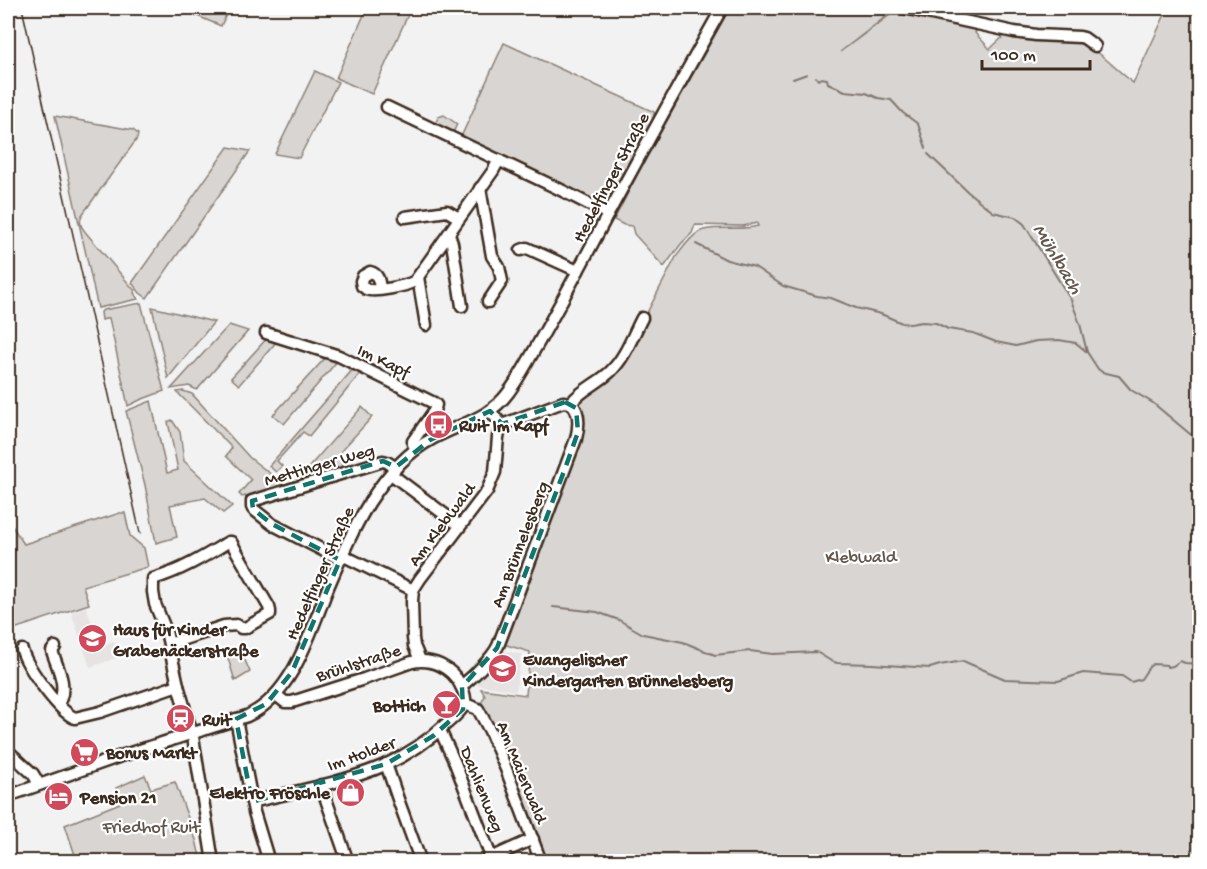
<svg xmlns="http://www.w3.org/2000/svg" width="1207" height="869" font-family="'Gochi Hand',sans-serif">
<rect width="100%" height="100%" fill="#f3f2f2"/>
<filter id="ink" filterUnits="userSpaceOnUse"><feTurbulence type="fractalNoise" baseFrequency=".0167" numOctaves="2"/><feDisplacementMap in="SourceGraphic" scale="12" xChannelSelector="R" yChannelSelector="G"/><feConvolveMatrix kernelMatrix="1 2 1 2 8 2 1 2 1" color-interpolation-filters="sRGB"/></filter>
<g filter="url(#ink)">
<!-- built -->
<g fill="#e6e3e2">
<path d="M86,607l11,29 6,-1 3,9 8,-3 5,16 -29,10 -19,-55z"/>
<path d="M500,650l21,4 -5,37 -38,-6 -2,-4z"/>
</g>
<!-- green -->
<g fill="#d8d5d2" stroke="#8a8078" stroke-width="1.5">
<path d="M184,8h45l-8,18 -38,-16z"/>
<path d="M367,8h44l-39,86 -36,-16z"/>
<path d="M730,8h156l6,1 1,2 -53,41 50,-37 9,-5 79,18 -3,5 15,16 16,-15 74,6 13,8 40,35 2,-4 33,-71h31v853h-656l-64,-154 6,-11 -4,-7 45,6 4,-43 -27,-8 76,-205 -2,-36 49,-50 50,-96c6,-8 14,-20 23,-25 11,-7 43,-1 59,-6l-1,-3 -14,3 -48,-1 -3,8 -11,11 -17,23 -30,-33 -2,-8 -8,-1 -10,-5 32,-62z"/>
<path d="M504,43l150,69v5l-48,86h-9l-136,-66z"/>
<path d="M315,71l23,11 -39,76 -24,-4z"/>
<path d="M444,115l13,9 -4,9 -18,-8 3,-8z"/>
<path d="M55,116l78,14 5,4 -1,5 -55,76c-4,8 0,13 5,19l48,57 -1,2 4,6 -40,9z"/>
<path d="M228,147l22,4 -103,147 -7,-5 -8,-10z"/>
<path d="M141,303l23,88 -24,9 -12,6 -19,-88 -7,2 -1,-8 2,-2z"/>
<path d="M152,307l62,15 -46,56z"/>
<path d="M229,325l19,6 -51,59 -8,-4 -18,3z"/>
<path d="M269,336l9,4 -39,45 -8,-7z"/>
<path d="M328,355l11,4 -55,65 -11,-9z"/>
<path d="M355,367l8,3 -54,66 -6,-4 -26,29 5,5 -6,6 -7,-6z"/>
<path d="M183,391l9,3 58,64 36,28 -44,11 -3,-3 12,-14 -25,-24 6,-8 -55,-56z"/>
<path d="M151,401l16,72 11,-3 -10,-48 4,-2 8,12 4,29 48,45 -9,7 -18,-15 -35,7 7,32 -21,6 -11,-58 -19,-74z"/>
<path d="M362,407l10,10 -31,34 1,17 -49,17z"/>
<path d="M120,513h5l5,23 14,12 4,19 -65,19 6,18 -81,27v-103l4,-2 12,18z"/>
<path d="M235,651h6l9,21 -15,9 -8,-26z"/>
<path d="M145,775l6,14 24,-7 21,58 5,21h-124l-12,-36 55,-22 -4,-15z"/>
</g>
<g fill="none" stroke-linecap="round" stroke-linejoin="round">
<!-- stream -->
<g stroke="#827770" stroke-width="2">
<path d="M816,77l2,3 3,-2 6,1 1,4 17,8 21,2 12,5 13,2 12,13 15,11 8,24"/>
<path d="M793,79l14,-5"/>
<path d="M928,154l40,38 25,20 22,5 9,7 47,76 9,24 7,28 11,17 4,3 17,4 12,14 22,13 37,31 10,4"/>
<path d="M696,244l31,16 28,7 28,19 34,10 14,2 25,10 25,6 21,9 8,1 12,-2 14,1 12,6 25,4 23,9 20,4 20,-5 23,-1 17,3 11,9"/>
<path d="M553,607l44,5 22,8 24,14 40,8 32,13 35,-4 23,3 42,-2 3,1 13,8 6,2 35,1 58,4 10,-3 23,-4 42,18 53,2 25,-8 39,3 9,6 10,-3 8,-12 4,-3 14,1v2c7,1 8,-3 13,-6l5,2 15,1"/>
</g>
<defs>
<g id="minor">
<path d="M904,8l110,24 22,3 44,2 4,1 11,8"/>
<path d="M387,107l170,81 51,26"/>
<path d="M480,188l12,68 7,11 3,14 -14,21"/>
<path d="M405,217l42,-6 12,7"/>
<path d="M449,234l3,9 10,63"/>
<path d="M521,250l6,-2 51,23"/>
<path d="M418,277l8,48"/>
<path d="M380,289c-1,-7 -1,-15 -10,-17l-7,4 -2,5 1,5c2,1 3,2 4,3 8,4 41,-3 49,-8l78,-110 6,-11"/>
<path d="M266,333l73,23 95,47 2,2 -2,6 -21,30v3l3,5"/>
<path d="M571,403c11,-14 28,-20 40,-32 14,-13 22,-36 31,-53"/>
<path d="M502,425l61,-23 8,1"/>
<path d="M391,474l69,52"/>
<path d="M342,555l71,35"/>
<path d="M340,559l-68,-35 -19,-15 -1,-2v-6l131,-40 4,1 9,6"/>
<path d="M169,644l55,-18 13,-1 4,3h4l25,-14v-3l-1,-4 -38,-65h-3c-24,15 -48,29 -75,37v13l2,12 11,27 12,54 15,52 20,125"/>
<path d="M55,647l-3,4c5,16 17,36 6,53"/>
<path d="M22,650c5,17 37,62 53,68l25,-6 78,-27"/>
<path d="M420,660l-6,-14 -1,-8 -1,-37 1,-11 7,-11 67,-88 8,-19 3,-35 4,-12 -12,-14"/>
<path d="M461,686c11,-8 31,-28 37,-40l78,-207c3,-12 5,-27 -5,-36"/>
<path d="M276,695l9,7h7l72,-23 48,-17c20,-4 40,5 49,24 3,6 5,11 4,18"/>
<path d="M465,704l13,5 12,22 16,38 35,93"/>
<path d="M236,719l18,93 15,50"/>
<path d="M440,730l15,33 38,99"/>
<path d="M8,751l25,23 6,10"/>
<path d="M386,764l13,38 22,60"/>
<path d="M321,785l27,77"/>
<path d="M8,796l113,-40 126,-40c47,-22 64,-86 82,-131 12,-28 24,-56 40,-82 16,-25 36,-50 63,-64 27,-15 57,-20 76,-46 12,-16 21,-34 31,-51 23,-41 45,-82 67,-124 38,-70 77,-141 116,-210"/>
<path d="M252,802c44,-11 91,-19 133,-37 22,-10 44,-25 61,-41 7,-6 15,-12 19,-20"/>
<path d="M482,862l51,-23"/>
</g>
</defs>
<!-- minor casing -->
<use href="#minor" stroke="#3b2a1e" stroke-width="15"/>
<!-- minor -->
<use href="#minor" stroke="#fff" stroke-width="10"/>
<!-- tram -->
<path stroke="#3b2a1e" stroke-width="1.5" d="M22,8l118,525"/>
</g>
</g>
<!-- marked area -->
<path fill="none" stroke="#0f766e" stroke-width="4.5" stroke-dasharray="12 8" stroke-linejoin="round" d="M565,402l11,6 2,24 -12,34 -69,182 -35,39 1,22 -30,27 -47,28 -134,38 -16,-83 30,-15 26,-32 48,-112 -68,-36 -19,-15 -1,-8 131,-40 13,6 34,-27 60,-29 12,13z"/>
<!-- icons -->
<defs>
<symbol id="bus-disc" viewBox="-11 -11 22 22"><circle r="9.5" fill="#d1495b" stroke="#fff"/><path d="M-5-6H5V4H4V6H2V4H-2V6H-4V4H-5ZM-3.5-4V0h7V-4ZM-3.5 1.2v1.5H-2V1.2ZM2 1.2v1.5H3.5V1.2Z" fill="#fff"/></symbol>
<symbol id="school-disc" viewBox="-11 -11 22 22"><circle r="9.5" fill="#d1495b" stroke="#fff"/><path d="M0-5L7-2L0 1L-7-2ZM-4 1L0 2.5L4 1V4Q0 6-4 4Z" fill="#fff"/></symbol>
<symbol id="bar-disc" viewBox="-11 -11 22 22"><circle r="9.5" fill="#d1495b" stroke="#fff"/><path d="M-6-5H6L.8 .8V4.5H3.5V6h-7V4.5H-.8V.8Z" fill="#fff"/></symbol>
<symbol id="station-disc" viewBox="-11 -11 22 22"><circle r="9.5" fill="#d1495b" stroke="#fff"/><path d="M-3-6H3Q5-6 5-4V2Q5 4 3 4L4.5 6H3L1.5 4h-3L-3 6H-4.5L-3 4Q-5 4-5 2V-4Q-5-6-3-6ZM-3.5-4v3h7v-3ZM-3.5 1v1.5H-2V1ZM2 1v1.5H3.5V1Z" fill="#fff"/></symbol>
<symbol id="supermarket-disc" viewBox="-11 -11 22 22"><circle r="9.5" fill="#d1495b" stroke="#fff"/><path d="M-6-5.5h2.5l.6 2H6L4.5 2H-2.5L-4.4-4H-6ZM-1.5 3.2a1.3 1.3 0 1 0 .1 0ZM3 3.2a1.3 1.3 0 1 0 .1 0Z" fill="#fff"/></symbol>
<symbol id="shop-disc" viewBox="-11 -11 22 22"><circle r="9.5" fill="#d1495b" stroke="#fff"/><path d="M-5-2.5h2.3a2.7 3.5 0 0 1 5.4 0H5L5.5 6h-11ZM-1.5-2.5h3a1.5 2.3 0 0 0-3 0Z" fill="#fff"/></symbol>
<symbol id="hotel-disc" viewBox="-11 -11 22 22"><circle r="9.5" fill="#d1495b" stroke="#fff"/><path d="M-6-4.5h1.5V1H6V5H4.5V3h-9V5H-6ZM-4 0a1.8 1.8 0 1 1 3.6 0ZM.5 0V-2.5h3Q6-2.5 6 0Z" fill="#fff"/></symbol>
</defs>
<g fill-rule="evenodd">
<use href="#bus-disc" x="422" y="408" width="33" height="33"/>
<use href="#school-disc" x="76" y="622" width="33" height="33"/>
<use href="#school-disc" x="486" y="652" width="33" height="33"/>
<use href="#bar-disc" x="430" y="688" width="33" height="33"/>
<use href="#station-disc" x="164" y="702" width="33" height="33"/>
<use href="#supermarket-disc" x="68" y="736" width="33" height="33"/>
<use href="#shop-disc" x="334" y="776" width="33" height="33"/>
<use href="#hotel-disc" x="42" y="780" width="33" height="33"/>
</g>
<g text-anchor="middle" stroke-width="4.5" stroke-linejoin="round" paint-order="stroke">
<!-- street labels -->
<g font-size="18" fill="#3b2a1e" stroke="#fff">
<text transform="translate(610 177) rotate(-62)" y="6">Hedelfinger Straße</text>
<text transform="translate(384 360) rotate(26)" y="6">Im Kapf</text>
<text transform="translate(319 464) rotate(-16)" y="6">Mettinger Weg</text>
<text transform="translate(441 524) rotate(-53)" y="6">Am Klebwald</text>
<text transform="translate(519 544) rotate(-69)" y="6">Am Brünnelesberg</text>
<text transform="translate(319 573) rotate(-66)" y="6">Hedelfinger Straße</text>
<text transform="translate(358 662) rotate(-18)" y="6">Brühlstraße</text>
<text transform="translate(361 753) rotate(-20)" y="6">Im Holder</text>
<text transform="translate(523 772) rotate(68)" y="6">Am Maierwald</text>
<text transform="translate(483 789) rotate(68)" y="6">Dahlienweg</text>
</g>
<!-- poi labels -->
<g font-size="18" font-weight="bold" fill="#3b2a1e" stroke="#fff" text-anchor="start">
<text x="459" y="431">Ruit Im Kapf</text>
<text x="113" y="635">Haus für Kinder<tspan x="113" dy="21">Grabenäckerstraße</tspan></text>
<text x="523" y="665">Evangelischer<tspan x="523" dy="21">Kindergarten Brünnelesberg</tspan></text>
<text x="426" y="711" text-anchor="end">Bottich</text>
<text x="202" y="725">Ruit</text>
<text x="106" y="758">Bonus Markt</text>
<text x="330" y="798" text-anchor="end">Elektro Fröschle</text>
<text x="80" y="803">Pension 21</text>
</g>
<!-- park labels -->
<g font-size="18" fill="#62554b" stroke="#fff">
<text x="861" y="562">Klebwald</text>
<text x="151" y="832">Friedhof Ruit</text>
</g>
<!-- water labels -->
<g font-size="20" font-style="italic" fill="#65574e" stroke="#fff">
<text transform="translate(1059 258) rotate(59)" y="7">Mühlbach</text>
</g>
</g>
<!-- margin -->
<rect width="1207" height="869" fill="none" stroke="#fff" stroke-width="30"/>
<rect x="15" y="15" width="1177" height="839" fill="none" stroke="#3b2a1e" stroke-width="2" filter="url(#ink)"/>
<!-- scale -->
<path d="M982 60v9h108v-9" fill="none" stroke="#3b2a1e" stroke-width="3"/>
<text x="991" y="60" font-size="18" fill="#3b2a1e" stroke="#ffffff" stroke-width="4.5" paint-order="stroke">100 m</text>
</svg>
